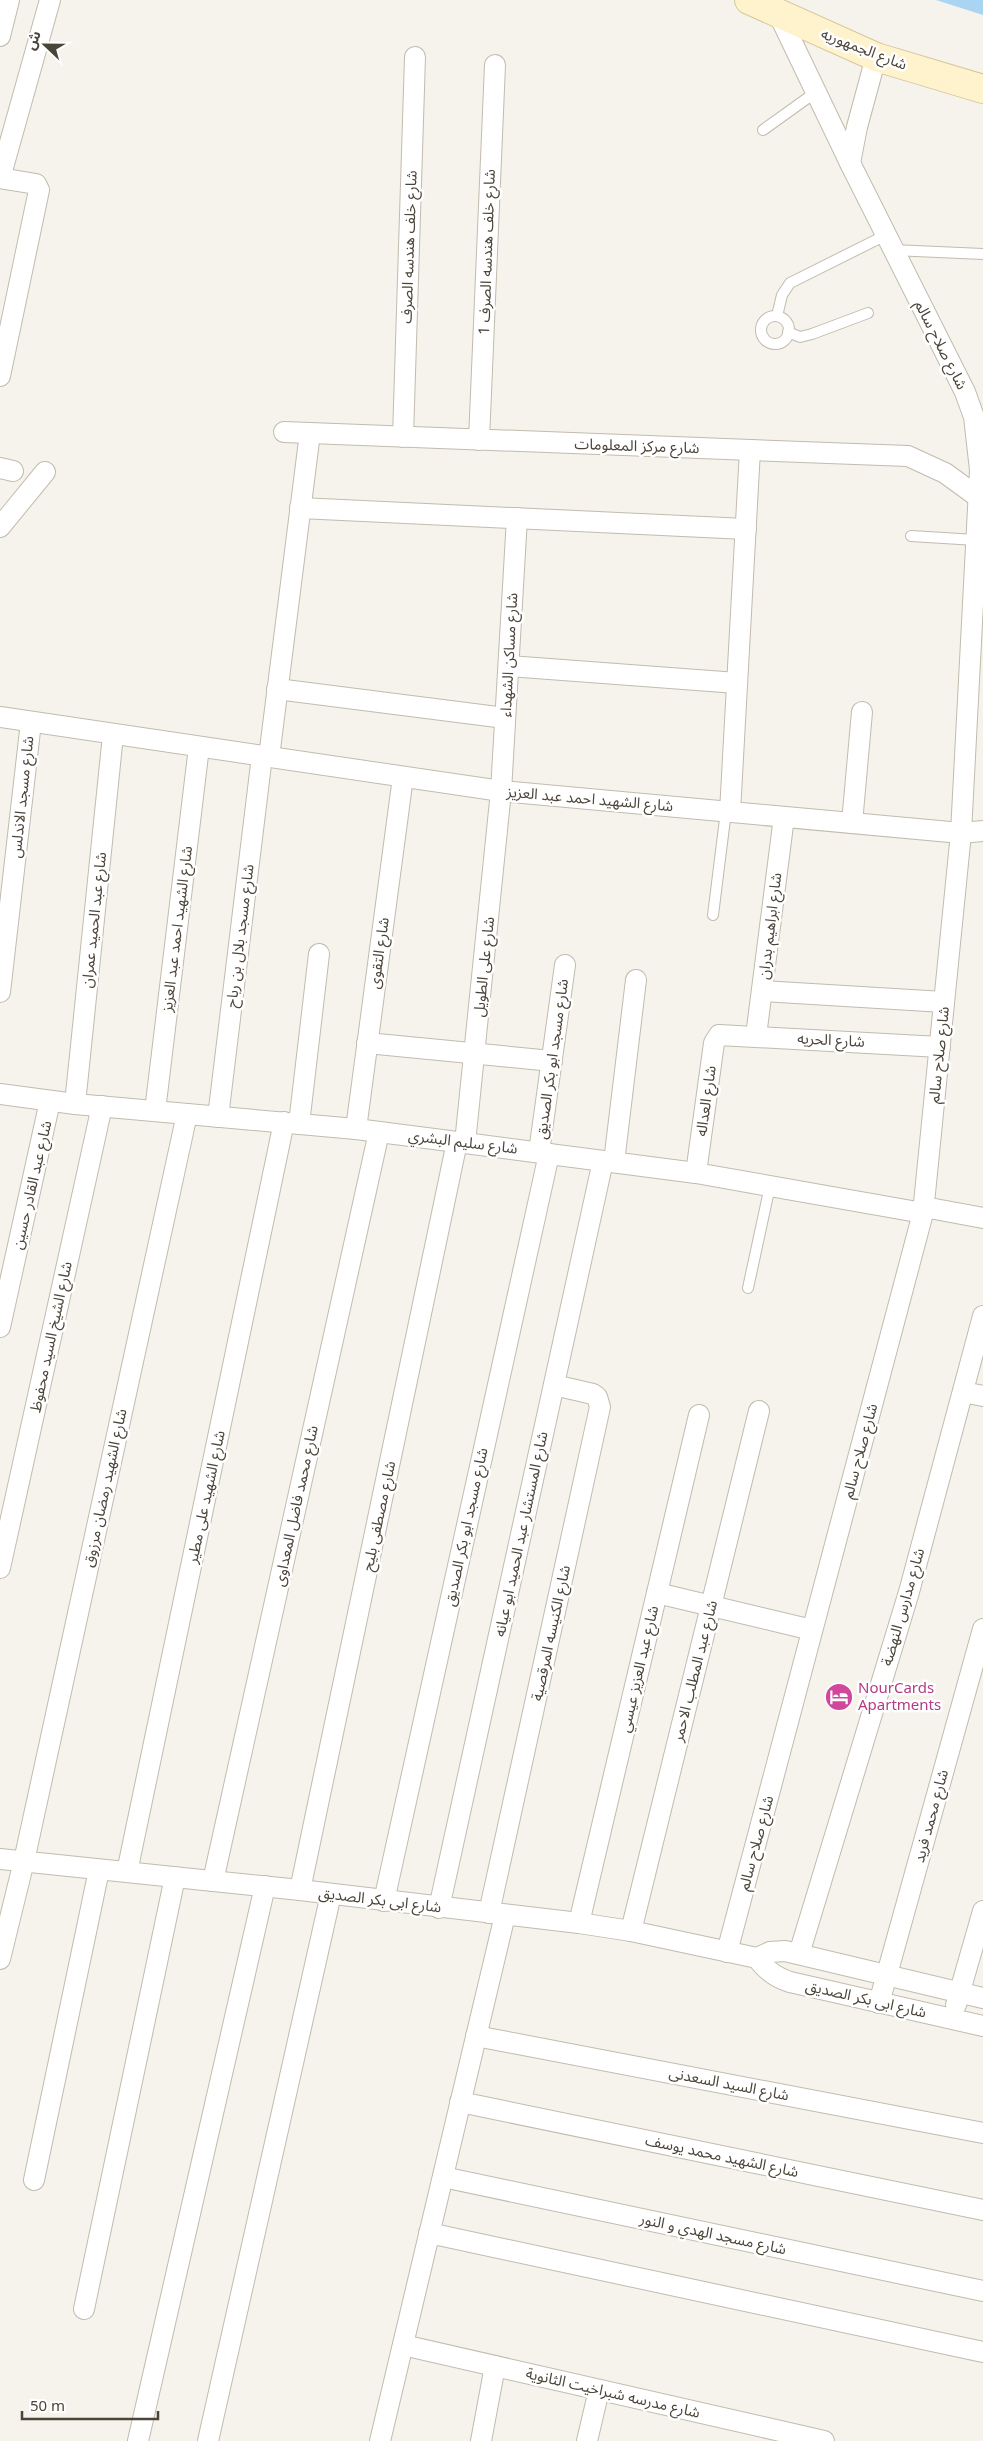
<svg xmlns="http://www.w3.org/2000/svg" width="983" height="2441" font-family="'Noto Sans','Noto Sans Arabic',sans-serif">
<rect width="100%" height="100%" fill="#f6f3ec"/>
<!-- water -->
<path fill="#a9d4f2" d="M936,0h47v15z"/>
<g fill="none" stroke-linecap="round" stroke-linejoin="round">
<defs>
<g id="lane">
<path d="M763,130l53,-38"/>
<path d="M893,250l90,4"/>
<path d="M777,316l5,-21 8,-12 96,-48"/>
<circle cx="775" cy="330" r="14"/>
<path d="M788,332l12,5 12,-3 56,-21"/>
<path d="M911,536l65,4"/>
<path d="M713,915l13,-104"/>
<path d="M748,1288l22,-102"/>
</g>
<g id="street">
<path d="M0,36l9,-36"/>
<path d="M850,163l7,-36 19,-70"/>
<path d="M0,178l36,6 3,6 -39,186"/>
<path d="M0,178l50,-178"/>
<path d="M284,432l624,24 37,17 33,24"/>
<path d="M403,437l12,-380"/>
<path d="M479,440l16,-375"/>
<path d="M0,468l13,3"/>
<path d="M300,508l446,21"/>
<path d="M0,527l45,-55"/>
<path d="M509,666l228,17"/>
<path d="M277,689l228,29"/>
<path d="M0,717l501,74 460,42 22,-2"/>
<path d="M269,757l41,-324"/>
<path d="M730,812l20,-362"/>
<path d="M852,823l10,-111"/>
<path d="M762,991l182,11"/>
<path d="M0,992l31,-270"/>
<path d="M756,1036l28,-219"/>
<path d="M367,1043l185,18"/>
<path d="M0,1094l75,10 281,25 109,14 231,30 227,40"/>
<path d="M75,1104l38,-369"/>
<path d="M155,1111l44,-364"/>
<path d="M218,1117l44,-361"/>
<path d="M299,1124l20,-170"/>
<path d="M356,1129l47,-352"/>
<path d="M465,1143l36,-352 16,-273"/>
<path d="M539,1152l26,-187"/>
<path d="M614,1162l22,-182"/>
<path d="M696,1173l18,-130 5,-8 221,12"/>
<path d="M924,1207l59,11"/>
<path d="M0,1327l50,-226"/>
<path d="M963,1392l20,4"/>
<path d="M0,1568l102,-462"/>
<path d="M657,1593l155,37"/>
<path d="M0,1859l300,31 279,33 52,8 126,27 13,-6 15,-1 198,47"/>
<path d="M127,1872l157,-750"/>
<path d="M213,1881l166,-749"/>
<path d="M300,1890l157,-748"/>
<path d="M384,1901l165,-747"/>
<path d="M439,1908l164,-747"/>
<path d="M489,1913l111,-506 -3,-10 -4,-3 -39,-9"/>
<path d="M579,1923l120,-508"/>
<path d="M631,1931l128,-520"/>
<path d="M727,1952l196,-739 38,-380 19,-363 -6,-53 -9,-25 -115,-229 -71,-148"/>
<path d="M799,1954l110,-362 74,-276"/>
<path d="M757,1958c9,12 18,19 33,24l193,44"/>
<path d="M0,1959l24,-98 163,-747"/>
<path d="M879,2003l104,-374"/>
<path d="M956,2005l27,-94"/>
<path d="M476,2036l507,97"/>
<path d="M460,2102l523,108"/>
<path d="M443,2177l540,114"/>
<path d="M34,2180l65,-310"/>
<path d="M429,2233l554,119"/>
<path d="M84,2309l91,-432"/>
<path d="M403,2345l421,96"/>
<path d="M138,2441l127,-555"/>
<path d="M208,2441l123,-547"/>
<path d="M380,2441l125,-526"/>
<path d="M481,2441l14,-75"/>
<path d="M587,2441l12,-51"/>
</g>
<path id="secondary" d="M749,0l127,57 107,32"/>
</defs>
<!-- lane casing -->
<use href="#lane" stroke="#c2bbae" stroke-width="12"/>
<!-- street casing -->
<use href="#street" stroke="#c2bbae" stroke-width="22"/>
<!-- secondary casing -->
<use href="#secondary" stroke="#d6c79b" stroke-width="30"/>
<!-- lane -->
<use href="#lane" stroke="#fff" stroke-width="10"/>
<!-- street -->
<use href="#street" stroke="#fff" stroke-width="20"/>
<!-- secondary -->
<use href="#secondary" stroke="#fff3cd" stroke-width="28"/>
</g>
<!-- icons -->
<defs>
<symbol id="hotel-disc" viewBox="-11 -11 22 22"><circle r="9.5" fill="#d1479c" stroke="#fff"/><path d="M-6-4.5h1.5V1H6V5H4.5V3h-9V5H-6ZM-4 0a1.8 1.8 0 1 1 3.6 0ZM.5 0V-2.5h3Q6-2.5 6 0Z" fill="#fff"/></symbol>
</defs>
<g fill-rule="evenodd">
<use href="#hotel-disc" x="823" y="1681" width="32" height="32"/>
</g>
<g text-anchor="middle" stroke-width="5" stroke-linejoin="round" paint-order="stroke">
<!-- street labels -->
<g font-size="15" fill="#4b4439" stroke="#fff">
<text transform="translate(864 49) rotate(21)" y="5">شارع الجمهوريه</text>
<text transform="translate(409 247) rotate(-88)" y="5">شارع خلف هندسه الصرف</text>
<text transform="translate(487 252) rotate(-88)" y="5">شارع خلف هندسه الصرف 1</text>
<text transform="translate(941 345) rotate(63)" y="5">شارع صلاح سالم</text>
<text transform="translate(637 446) rotate(2)" y="5">شارع مركز المعلومات</text>
<text transform="translate(509 655) rotate(-87)" y="5">شارع مساكن الشهداء</text>
<text transform="translate(22 797) rotate(-84)" y="5">شارع مسجد الاندلس</text>
<text transform="translate(590 799) rotate(5)" y="5">شارع الشهيد احمد عبد العزيز</text>
<text transform="translate(94 920) rotate(-84)" y="5">شارع عبد الحميد عمران</text>
<text transform="translate(770 926) rotate(-83)" y="5">شارع ابراهيم بدران</text>
<text transform="translate(177 929) rotate(-83)" y="5">شارع الشهيد احمد عبد العزيز</text>
<text transform="translate(240 936) rotate(-83)" y="5">شارع مسجد بلال بن رباح</text>
<text transform="translate(379 953) rotate(-82)" y="5">شارع التقوى</text>
<text transform="translate(484 967) rotate(-84)" y="5">شارع على الطويل</text>
<text transform="translate(831 1040) rotate(3)" y="5">شارع الحريه</text>
<text transform="translate(939 1055) rotate(-84)" y="5">شارع صلاح سالم</text>
<text transform="translate(552 1059) rotate(-82)" y="5">شارع مسجد ابو بكر الصديق</text>
<text transform="translate(706 1101) rotate(-82)" y="5">شارع العداله</text>
<text transform="translate(463 1142) rotate(7)" y="5">شارع سليم البشري</text>
<text transform="translate(32 1185) rotate(-77)" y="5">شارع عبد القادر حسين</text>
<text transform="translate(51 1337) rotate(-78)" y="5">شارع الشيخ السيد محفوظ</text>
<text transform="translate(860 1451) rotate(-75)" y="5">شارع صلاح سالم</text>
<text transform="translate(105 1488) rotate(-78)" y="5">شارع الشهيد رمضان مرزوق</text>
<text transform="translate(206 1497) rotate(-78)" y="5">شارع الشهيد على مطير</text>
<text transform="translate(296 1506) rotate(-78)" y="5">شارع محمد فاضل المعداوى</text>
<text transform="translate(379 1516) rotate(-78)" y="5">شارع مصطفى بليح</text>
<text transform="translate(466 1527) rotate(-78)" y="5">شارع مسجد ابو بكر الصديق</text>
<text transform="translate(521 1534) rotate(-78)" y="5">شارع المستشار عبد الحميد ابو عيانه</text>
<text transform="translate(903 1607) rotate(-74)" y="5">شارع مدارس النهضة</text>
<text transform="translate(551 1633) rotate(-78)" y="5">شارع الكنيسه المرقصية</text>
<text transform="translate(639 1669) rotate(-77)" y="5">شارع عبد العزيز عيسي</text>
<text transform="translate(695 1671) rotate(-76)" y="5">شارع عبد المطلب الاحمر</text>
<text transform="translate(931 1816) rotate(-75)" y="5">شارع محمد فريد</text>
<text transform="translate(756 1843) rotate(-75)" y="5">شارع صلاح سالم</text>
<text transform="translate(380 1900) rotate(7)" y="5">شارع ابى بكر الصديق</text>
<text transform="translate(866 1999) rotate(13)" y="5">شارع ابى بكر الصديق</text>
<text transform="translate(729 2084) rotate(11)" y="5">شارع السيد السعدنى</text>
<text transform="translate(722 2156) rotate(12)" y="5">شارع الشهيد محمد يوسف</text>
<text transform="translate(713 2234) rotate(12)" y="5">شارع مسجد الهدي و النور</text>
<text transform="translate(613 2393) rotate(13)" y="5">شارع مدرسه شبراخيت الثانوية</text>
</g>
<!-- hotel labels -->
<g font-size="15" fill="#b23c85" stroke="#fff" text-anchor="start">
<text x="858" y="1693">NourCards<tspan x="858" dy="17">Apartments</tspan></text>
</g>
</g>
<!-- north arrow -->
<g transform="translate(45 45) rotate(292)" stroke="#ffffff" stroke-width="4" paint-order="stroke">
<path d="M0-4L9 19L0 12L-9 19Z" fill="#4b4439"/>
<text y="-8" font-size="14" font-weight="bold" text-anchor="middle" fill="#4b4439">ش</text>
</g>
<!-- scale -->
<path d="M22 2411v8h136v-8" fill="none" stroke="#4b4439" stroke-width="2.5"/>
<text x="30" y="2411" font-size="15" fill="#4b4439" stroke="#ffffff" stroke-width="4" paint-order="stroke">50 m</text>
</svg>
